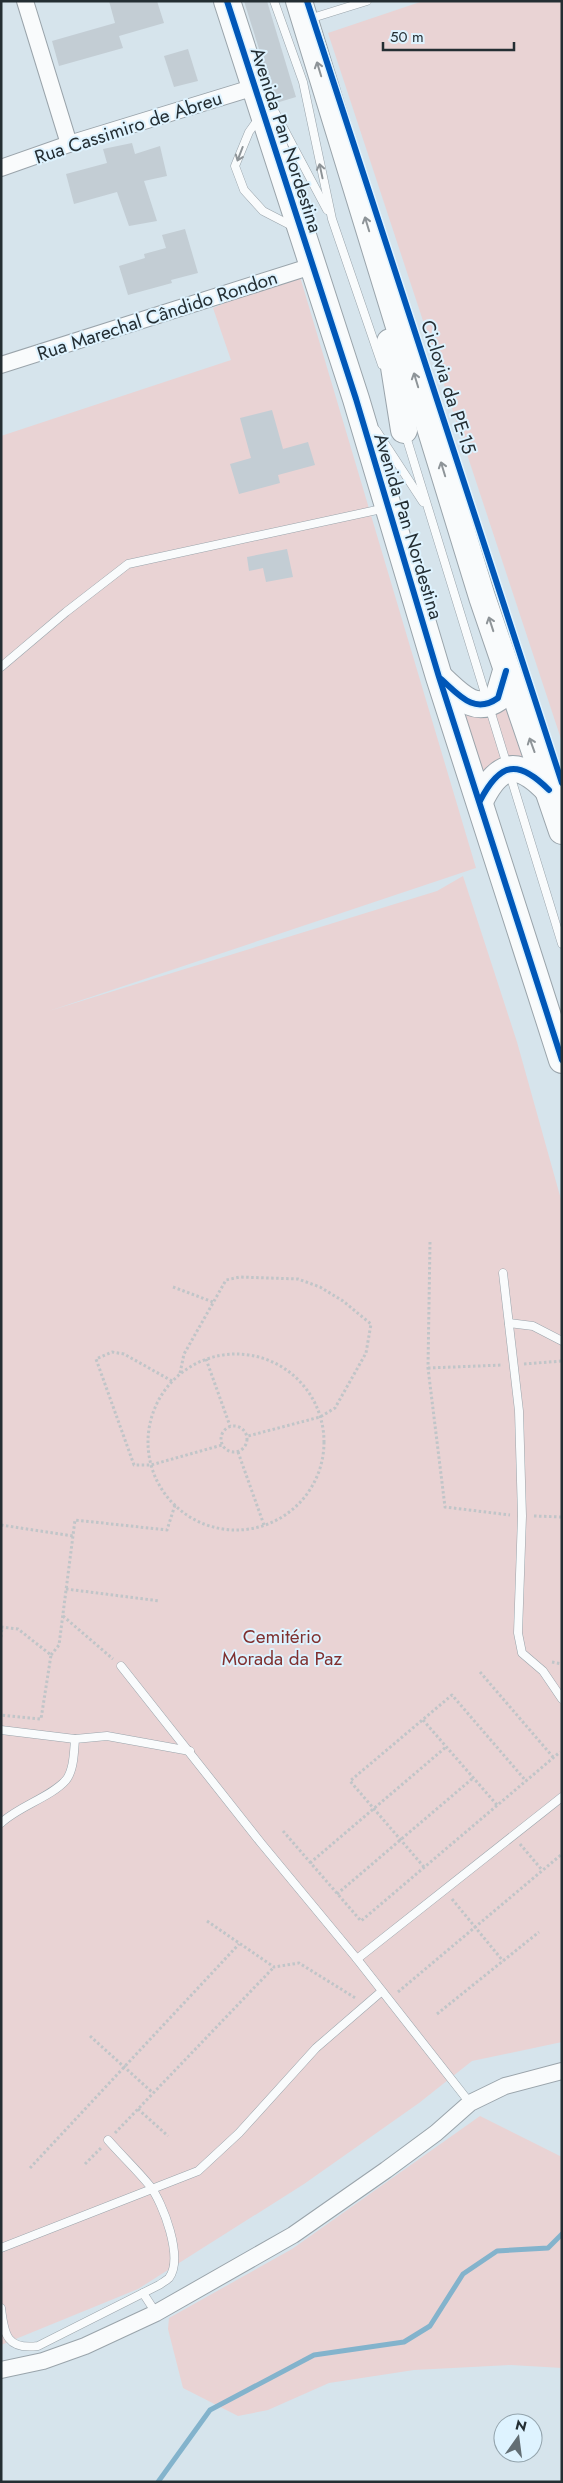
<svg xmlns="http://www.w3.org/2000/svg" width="563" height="2483" font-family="Jost,sans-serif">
<rect width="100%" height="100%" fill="#d6e4ec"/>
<!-- green -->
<g fill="#e9d3d4">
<path d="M423,1h139v741l-234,-709z"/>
<path d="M298,270l178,598 -427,143 388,-120 26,-15 54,166 45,161v839l-90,19 -53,42 -115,81 -166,105 -137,56v-1909l230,-76 -18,-52z"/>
<path d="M506,671l43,119 -27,-21 -42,32 -21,-107 19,11z"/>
<path d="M480,2116l82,41v211l-51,-3 -97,5 -85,13 -61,27 -30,6 -55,-28 -15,-59 1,-11 123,-69z"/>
</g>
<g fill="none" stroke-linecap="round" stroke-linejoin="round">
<!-- stream -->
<path stroke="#83b3cc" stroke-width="5" d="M158,2482l52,-72 104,-55 90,-13 26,-16 33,-52 34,-23 51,-3 14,-14"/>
</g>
<!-- building -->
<g fill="#c3cdd4">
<path d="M109,1h48l7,22 -45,13 4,12 -64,18 -7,-25 63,-18z"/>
<path d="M244,1h23l29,96 -20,6z"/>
<path d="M188,49l10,32 -24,6 -10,-31z"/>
<path d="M132,143l3,11 25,-8 7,30 -23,5 13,40 -28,5 -12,-34 -43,12 -8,-30 41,-11 -4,-14z"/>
<path d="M185,229l13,44 -27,7 1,3 -44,12 -9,-29 26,-8 -1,-4 22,-6 -4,-13z"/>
<path d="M272,410l11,39 25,-7 7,23 -37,10 2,8 -41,11 -9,-30 21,-6 -11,-40z"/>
<path d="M287,549l6,28 -27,5 -3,-14 -14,3 -2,-14z"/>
</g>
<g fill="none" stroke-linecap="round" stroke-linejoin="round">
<defs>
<g id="service">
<path d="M274,1l29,81 29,137 50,146"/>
<path d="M309,19l58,-18"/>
<path d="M275,112l52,98"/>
<path d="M259,118l-10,14 -14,34 9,24 19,21 31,16"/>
<path d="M376,430l47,72"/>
<path d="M405,433l157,511"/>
<path d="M1,667l65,-55 62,-48 258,-56"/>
<path d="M503,1273l16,138 3,105 -4,117 4,20 21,18 19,28"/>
<path d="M509,1323l24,3 29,15"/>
<path d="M121,1666l140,177 96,116 113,144"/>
<path d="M1,1730l74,9"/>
<path d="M1,1823c18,-17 50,-26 65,-43 8,-10 8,-29 9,-41l32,-3 83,15"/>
<path d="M357,1959l205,-162"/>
<path d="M1,2248l197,-77 41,-38 77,-85 66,-57"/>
<path d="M143,2293l13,20"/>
<path d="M1,2308c3,27 6,42 37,38l121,-61c3,-2 8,-5 10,-7 15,-20 -6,-75 -19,-92 -13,-16 -28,-30 -42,-46"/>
</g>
<g id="minor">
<path d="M25,1l44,143"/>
<path d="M1,168l68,-24 186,-57"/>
<path d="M1,365l311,-99"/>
<path d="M1,2370l42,-9 42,-15 71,-33 137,-78 93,-65 50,-37 34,-30 35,-17 57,-15"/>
</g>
<g id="trunk">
<path d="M227,1l129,398 83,278 123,383"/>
<path d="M299,1l183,596 80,234"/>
<path d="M390,342l14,88"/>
<path d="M440,678c18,16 34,37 58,20l8,-27"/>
<path d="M480,801c19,-39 38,-42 68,-11"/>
</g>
</defs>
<!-- service casing -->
<use href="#service" stroke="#9aa4ab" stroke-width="9"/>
<!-- minor casing -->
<use href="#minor" stroke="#9aa4ab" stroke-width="18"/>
<!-- trunk casing -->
<use href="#trunk" stroke="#9aa4ab" stroke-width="28"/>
<!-- path -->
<g stroke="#c0c5c8" stroke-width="3" stroke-dasharray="2.5 2.5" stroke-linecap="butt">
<path d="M430,1242l-2,126 17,139 65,8"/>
<path d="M173,1287l40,15"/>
<circle cx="236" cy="1442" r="88"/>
<path d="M206,1359l24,67"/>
<path d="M524,1364l38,-3"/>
<path d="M428,1368l75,-3"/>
<path d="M180,1373l4,-19 42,-74 14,-3 58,2 22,8 23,14 28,23 -5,29 -31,55 -15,9 -72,19"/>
<path d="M172,1381l-48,-27 -12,-2 -16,7 38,106h17l71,-20"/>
<circle cx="234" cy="1439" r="13"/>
<path d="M238,1452l26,73"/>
<path d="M534,1516l28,1"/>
<path d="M1,1525l72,11"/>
<path d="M66,1589l94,12"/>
<path d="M63,1616l50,43"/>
<path d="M1,1627l17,2 33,26 -10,64 -40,-4"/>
<path d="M1,1637l1,-10"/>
<path d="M51,1655l8,-10 16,-125 92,10 8,-25"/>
<path d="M552,1662l10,2"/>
<path d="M480,1672l73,85"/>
<path d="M423,1720l74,85"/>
<path d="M283,1831l78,90 199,-169"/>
<path d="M520,1844l22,26"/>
<path d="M310,1863l136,-116"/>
<path d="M424,1867l-74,-86 102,-86 74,86"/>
<path d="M337,1894l136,-116"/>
<path d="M452,1899l51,62"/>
<path d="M207,1921l67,46 25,-4 58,36"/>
<path d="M398,1992l164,-138"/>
<path d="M437,2014l102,-82"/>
<path d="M90,2036l63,57"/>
<path d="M138,2109l30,27"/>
<path d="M115,2133l159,-166"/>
<path d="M85,2164l16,-16"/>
<path d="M30,2168l209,-224"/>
</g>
<!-- service -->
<use href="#service" stroke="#f9fbfc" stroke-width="8"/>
<!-- minor -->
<use href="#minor" stroke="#f9fbfc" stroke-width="16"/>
<!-- trunk -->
<use href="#trunk" stroke="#f9fbfc" stroke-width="26"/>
<defs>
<g id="cycleway">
<path d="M227,1l129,398 83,278 123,383"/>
<path d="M307,1l255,782"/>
<path d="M441,679c18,16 33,36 57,19l8,-27"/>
<path d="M480,801c20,-39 38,-42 69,-11"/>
</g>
</defs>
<!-- cycleway casing -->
<use href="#cycleway" stroke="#def3ff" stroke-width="9"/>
<!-- cycleway -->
<use href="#cycleway" stroke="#0057b8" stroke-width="6"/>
</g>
<!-- one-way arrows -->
<defs><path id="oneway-shaft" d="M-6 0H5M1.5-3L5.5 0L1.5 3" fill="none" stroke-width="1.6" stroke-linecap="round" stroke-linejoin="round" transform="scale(1.25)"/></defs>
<g stroke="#8e9498">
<use href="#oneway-shaft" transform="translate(319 69) rotate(-107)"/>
<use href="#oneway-shaft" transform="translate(240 154) rotate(111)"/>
<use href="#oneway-shaft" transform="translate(321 171) rotate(-102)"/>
<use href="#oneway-shaft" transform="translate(367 224) rotate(-107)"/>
<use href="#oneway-shaft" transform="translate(416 380) rotate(-107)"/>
<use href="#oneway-shaft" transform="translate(443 469) rotate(-107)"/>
<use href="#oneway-shaft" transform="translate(491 624) rotate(-108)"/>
<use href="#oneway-shaft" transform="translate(532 745) rotate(-110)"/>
</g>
<g text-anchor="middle" stroke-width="4" stroke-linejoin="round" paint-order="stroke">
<!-- street labels -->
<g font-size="19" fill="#242e33" stroke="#def3ff">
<text transform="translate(128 127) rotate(-18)" y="7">Rua Cassimiro de Abreu</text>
<text transform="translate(287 140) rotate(72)" y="7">Avenida Pan Nordestina</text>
<text transform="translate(157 315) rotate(-18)" y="7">Rua Marechal Cândido Rondon</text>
<text transform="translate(449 387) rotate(72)" y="7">Ciclovia da PE-15</text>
<text transform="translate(409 526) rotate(73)" y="7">Avenida Pan Nordestina</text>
</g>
<!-- park labels -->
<g font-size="19" fill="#803130" stroke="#def3ff">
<text x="282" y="1643">Cemitério<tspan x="282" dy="22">Morada da Paz</tspan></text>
</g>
</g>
<!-- border -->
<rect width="563" height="2483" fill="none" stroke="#242e33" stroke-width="5"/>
<!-- north arrow -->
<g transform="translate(518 2438) rotate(14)"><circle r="24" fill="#def3ff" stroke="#94a4ad"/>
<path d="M0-4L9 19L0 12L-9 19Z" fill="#626e74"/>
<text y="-8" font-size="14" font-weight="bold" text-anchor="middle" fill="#242e33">N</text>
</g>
<!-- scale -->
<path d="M383 42v8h131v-8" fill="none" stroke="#242e33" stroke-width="2.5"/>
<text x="390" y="42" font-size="15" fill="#242e33" stroke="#def3ff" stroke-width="4" paint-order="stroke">50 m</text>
</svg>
